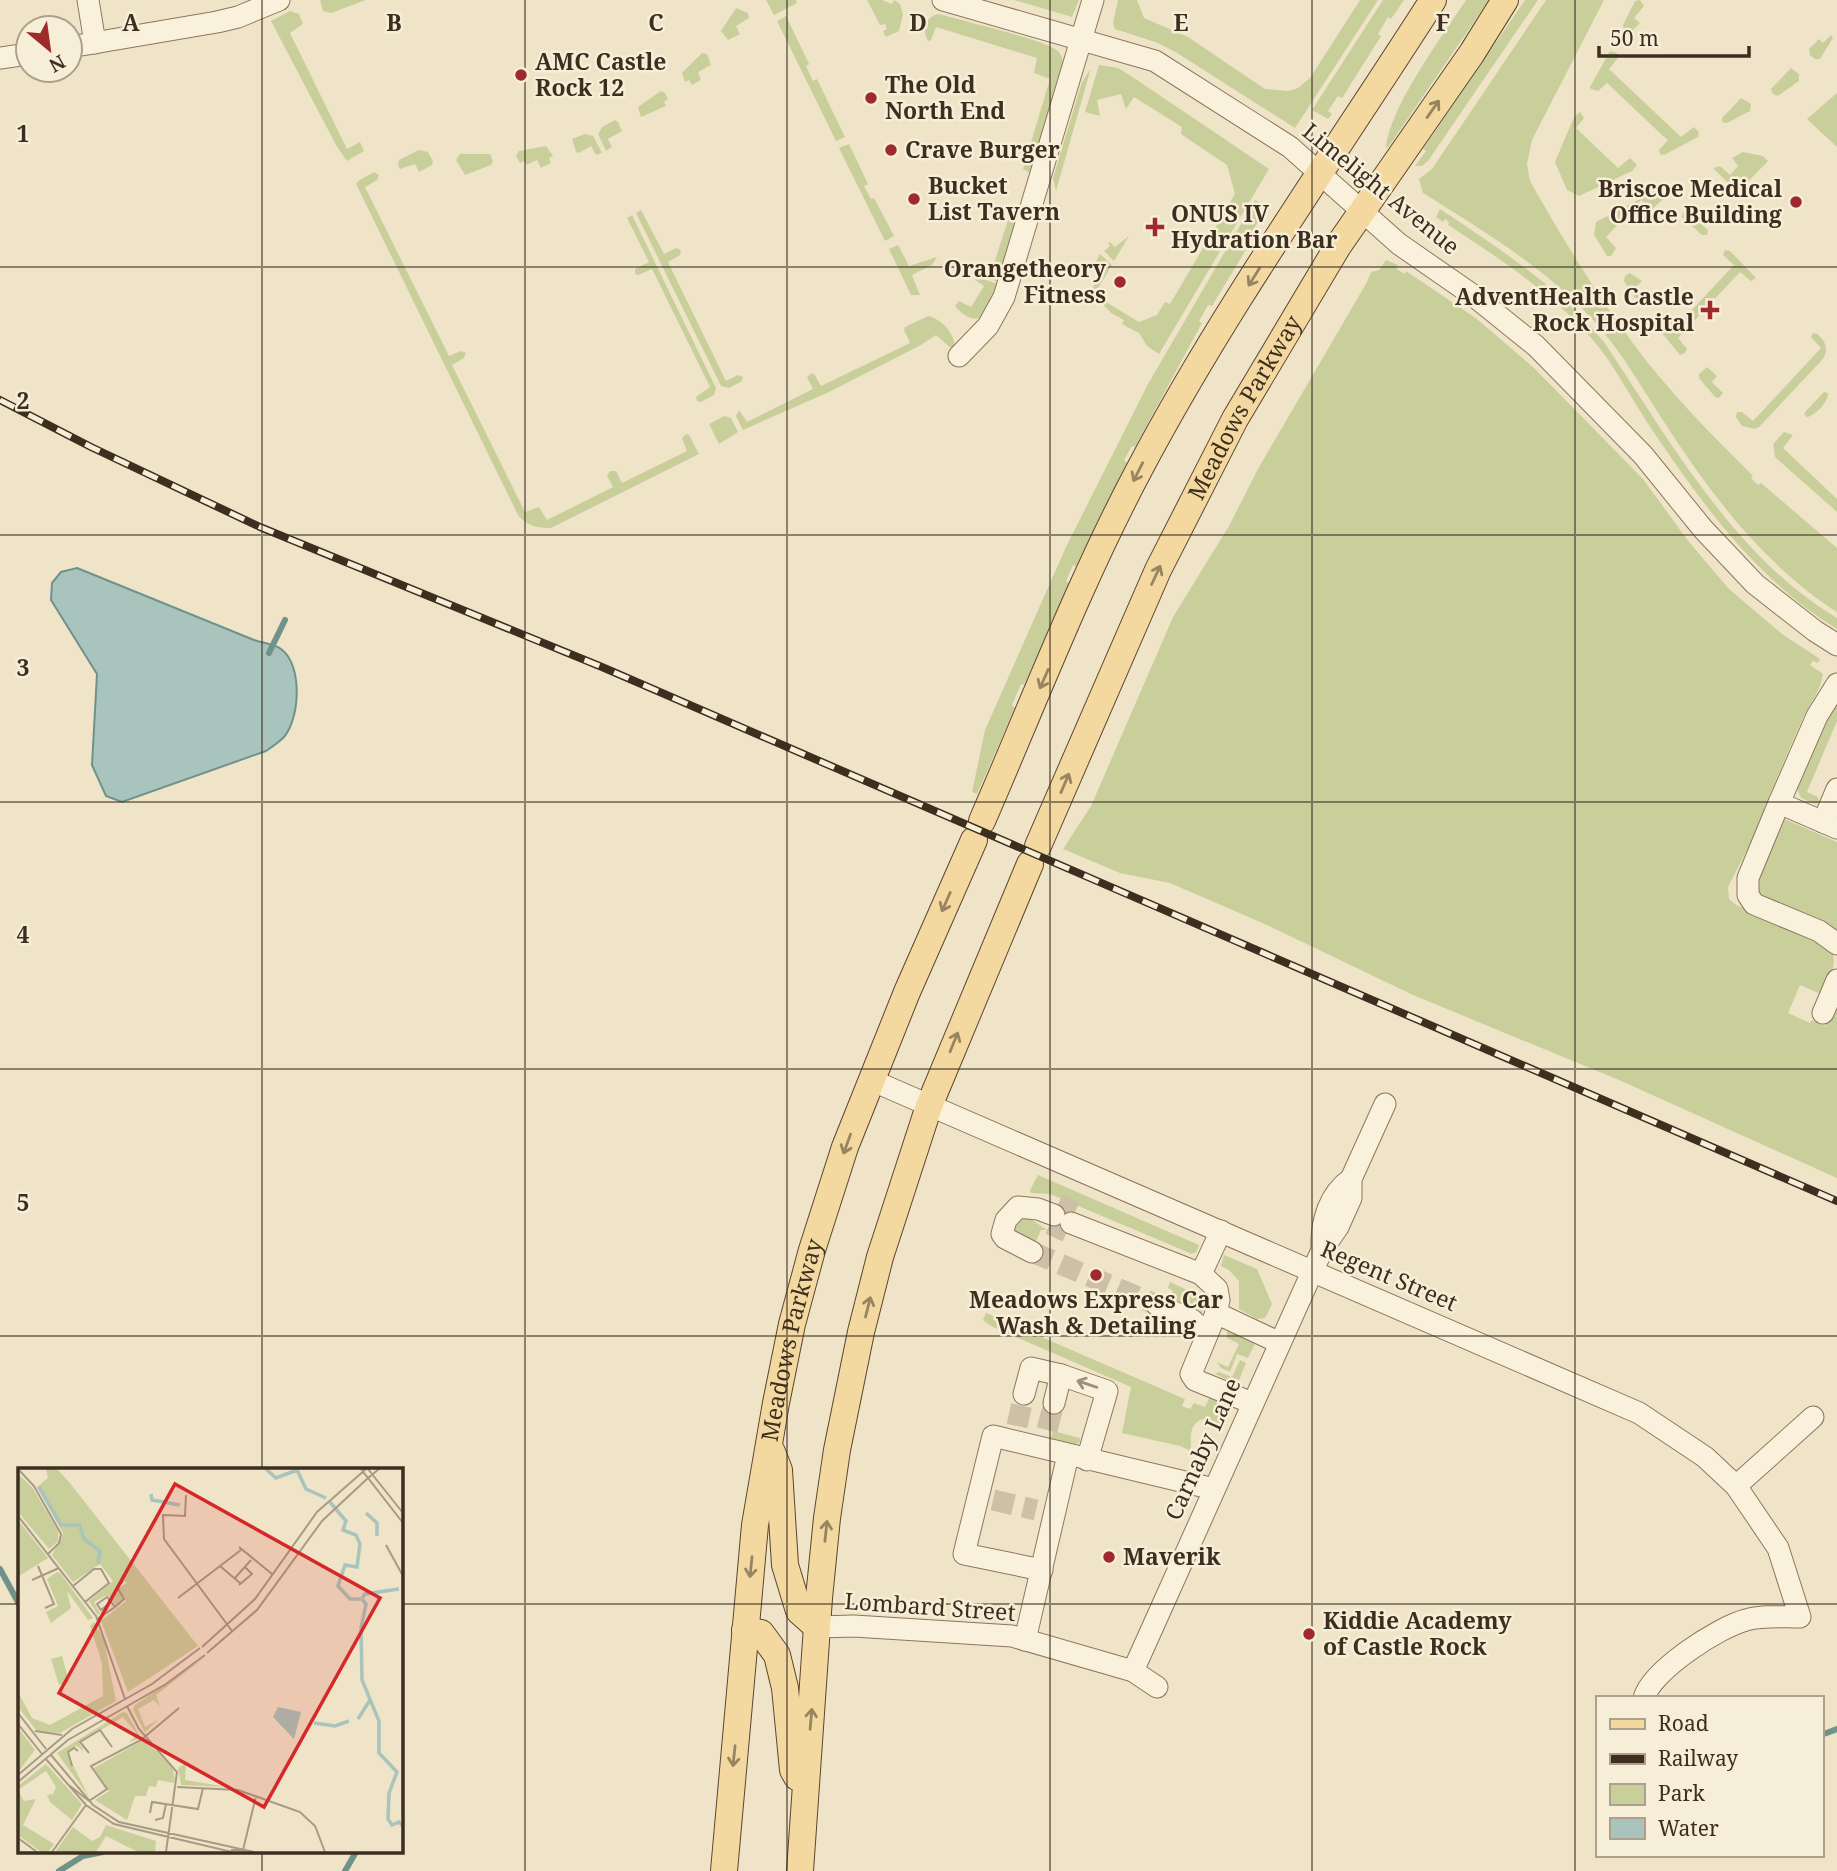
<svg xmlns="http://www.w3.org/2000/svg" width="1837" height="1871" font-family="'Noto Serif',serif">
<rect width="100%" height="100%" fill="#f0e4c8"/>
<!-- green -->
<g fill="#c9cf9b">
<path d="M320,0h46l-35,13 -8,-2z"/>
<path d="M766,0h30l1,3 -23,12z"/>
<path d="M867,0h15l10,4 2,-4 6,4 3,10 -4,17 -13,6 -3,-6 4,-2 -2,-5 -5,1z"/>
<path d="M1014,0h65l-7,17z"/>
<path d="M1118,0h19l7,18 44,19 77,52 23,2 10,-3 12,-10 50,-78h18l-83,128 -118,-75 -19,-10 -43,-14 -2,-6z"/>
<path d="M1383,0h21l-13,19 -3,-2 -10,17 3,2 -39,62 -4,-2 -10,15 4,3 -4,5 -16,-9z"/>
<path d="M1466,0h23l-100,146 -3,2c4,-42 56,-111 80,-148z"/>
<path d="M1525,0h13l-110,161 -6,5h-7l11,-15 -3,-2z"/>
<path d="M1546,0h58l-72,140 -5,24 3,17c38,67 78,133 127,193 30,36 63,69 96,102l-2,2 7,7 3,-2 76,65v64c-72,-46 -125,-116 -171,-187 -21,-32 -41,-68 -66,-97 -49,-57 -115,-96 -177,-135l-4,-14 13,-10z"/>
<path d="M1640,0l4,6 -10,12 6,5 -11,11 -5,-4 -1,-5 12,-24z"/>
<path d="M736,8l12,5 1,5 -13,8 4,8 -12,6 -7,-9z"/>
<path d="M290,11l9,3 4,10 -13,9 57,116 13,-7 4,9 -17,10 -11,-16 -65,-124z"/>
<path d="M939,14c20,6 111,27 120,38 4,5 4,11 3,16l-32,105 -7,-4 27,-90 -16,-6 3,-15 -101,-31 -5,13 -3,1c-7,-12 -2,-25 11,-27z"/>
<path d="M786,16l23,48 -3,2 7,15 4,-2 28,58 -9,4 -59,-120z"/>
<path d="M1831,35l2,3 -13,21h-5l-5,-4 -1,-6 10,-10 4,4z"/>
<path d="M1610,51l7,2 1,5 -9,11 72,68 13,-10 5,5 -1,5 -34,18 -4,-1 -1,-4 9,-10 -7,-6 -54,-51 -9,8 -7,-2 -1,-2z"/>
<path d="M702,53l5,1 4,11 -13,7 3,8 -9,5 -3,-5 -4,2 -3,-9z"/>
<path d="M1099,65l19,3 13,8 138,93 -110,185 -12,-8 -8,-13 -17,-9 2,-4 -13,-7 -14,-15 5,-3 -1,4 38,23 18,-7 8,-13 5,2 65,-110 -8,-29 -46,-31 1,-7 -48,-30 -8,12 -5,-15 -24,6 3,16 -15,-4z"/>
<path d="M1091,68l-35,123 -3,-13 29,-96z"/>
<path d="M1791,68l8,6v7l-21,15 -5,-2 -2,-5z"/>
<path d="M661,91l4,2 3,6 -4,3 2,4 -25,11 -3,-10z"/>
<path d="M1837,93v54l-30,-28z"/>
<path d="M1741,98l10,6 -1,7 -23,12 -5,-1v-4z"/>
<path d="M1580,112l4,6 -8,10 42,40 12,-10 7,7 -5,6 -53,25 -12,-6 -12,-28 19,-45z"/>
<path d="M615,120l3,2 4,9 -14,8 4,8 -6,4 -8,-17 4,-7z"/>
<path d="M585,134l8,2 9,17 -6,2 -5,-9 -12,7 -3,-1 -4,-13z"/>
<path d="M849,144l19,40 -4,2 7,13 3,-1 20,38 -9,5 -46,-93z"/>
<path d="M546,146l7,10 -4,2 2,5 -10,5 -4,-8 -11,5 -2,-4 -4,2 -4,-7 3,-5z"/>
<path d="M419,150l9,2 5,9 -1,4 -13,7 -4,-8 -15,5 -2,-4 1,-5z"/>
<path d="M1743,152l20,4 5,5 -27,28 2,2 -3,4 -27,-27 7,-2 10,9 8,-9 -6,-8z"/>
<path d="M460,154h30l3,7 -2,4 -26,10 -9,-15z"/>
<path d="M374,172l5,3 -2,5 -12,7 84,169 12,-5 5,2 -2,5 -12,7 73,147 14,-5 8,13 66,-33 -6,-11 3,-5h6l6,12 65,-32 -5,-13 4,-4 3,1 10,19 -148,74c-14,0 -24,-2 -33,-13l-162,-331 2,-3z"/>
<path d="M1662,189l5,4v3l-15,13 -11,-9 -35,37 10,11 -5,8h-4l-13,-21 2,-13 59,-31z"/>
<path d="M1255,200l15,8 -7,13 -3,-2 -10,16 3,3 -41,68 -4,-1 -9,16 3,2 -67,124 -3,-1 -8,14 3,3 -51,103 -3,-1 -7,16 3,2 -45,102 -3,-1 -9,21 3,3 -38,86 -5,-2 13,-62 81,-183 82,-163z"/>
<path d="M1440,209c59,39 119,78 164,133 65,97 130,215 233,276v11c-83,-51 -139,-130 -192,-210 -16,-25 -33,-57 -52,-79 -41,-47 -94,-82 -145,-115l1,-3 -4,-3 -2,3 -7,-5z"/>
<path d="M641,210l23,44 12,-6 5,2 -1,5 -12,7 58,119 12,-6 5,2 -1,4 -13,7 -8,-2 -85,-173z"/>
<path d="M1687,211l21,19 -1,5h-5l-20,-18 1,-4z"/>
<path d="M632,215l84,173 -2,7 -13,7 -4,-1 -1,-4 14,-10 -58,-118 -14,6 -3,-1v-5l14,-7 -22,-44z"/>
<path d="M1009,217l8,3 -18,62 -10,-3z"/>
<path d="M1129,236l-15,25 -10,-10 6,-5 -2,-3 2,-1 5,5z"/>
<path d="M898,245l11,21 28,-9 -5,8 -20,10 8,20h-9l-22,-46z"/>
<path d="M1725,250l5,1 26,27 -5,3 -11,-9 -62,66 9,11 -2,4 -5,2 -23,-28v-5l8,-6 12,10 57,-61 -11,-10z"/>
<path d="M1100,254l12,11 -15,25 -4,-2 6,-19 -6,-2z"/>
<path d="M1386,260l12,5 -2,3 8,6 2,-3 71,48 57,49 109,111 46,63 40,47 53,45 38,25 -2,4 -5,-2 -3,4 13,9c-2,16 -13,29 -20,44 -14,30 -26,61 -39,91l3,2 -39,76 1,12 7,6 27,10 69,34c5,16 -2,32 -9,46l-23,-10 -12,28 22,10 2,-3 13,6 12,-29v181l-218,-98 -206,-85 -146,-70 -97,-42 -50,-10 -57,-24 28,-43 82,-189 56,-91 30,-59 108,-185 4,-10 8,-2z"/>
<path d="M1630,273l12,8 -6,6 9,9v4l-4,2 -4,-1 -13,-20 1,-5z"/>
<path d="M977,277l21,7 -17,34c-11,3 -19,-4 -26,-12l4,-5 12,6 13,-21 -9,-6z"/>
<path d="M928,316c13,2 31,21 25,34l-17,-15 -15,10 -92,47 -86,38 -7,-14 3,-6 8,12 66,-33 -6,-12 5,-4 3,2 6,11 89,-43 -6,-13 1,-3z"/>
<path d="M1816,333c9,7 14,16 6,27l-63,67 -4,2 -13,-3 -6,-9 1,-5h5l11,9 68,-73 -10,-11 1,-3z"/>
<path d="M1707,367l10,9 -5,6 11,11 -4,5 -4,-1 -16,-19v-4z"/>
<path d="M1824,392l4,1c1,8 -13,23 -21,24l-3,-3 2,-3z"/>
<path d="M724,416l7,2 7,14 -19,12 -10,-20z"/>
<path d="M1784,432l9,3 -10,13 54,51v13l-62,-55 -2,-13z"/>
<path d="M1837,703v18l-30,71 11,5 1,5 -4,2 -14,-6 -4,-9 24,-57z"/>
<path d="M1780,817l57,25v92l-70,-31 -9,-9 -2,-15z"/>
<path d="M1038,1175l161,70 -3,7 -4,2 -142,-60 -19,-1 -1,-3z"/>
<path d="M1028,1217l19,13h-6l-7,16 -20,-9 -1,-16z"/>
<path d="M1224,1255l33,14 15,35 -7,14 -8,1 -18,-10v-28l-10,-11 -8,-4z"/>
<path d="M1170,1282l32,15 2,10 -2,6 -3,1 -37,-13 4,-8 5,2 2,-4 -5,-3z"/>
<path d="M986,1313l199,86 -3,7 8,3 4,-6 11,4 5,-11 19,7 -10,23 -16,-7c-15,5 -12,19 -12,32l-11,-5 -58,-13 9,-46 -140,-61 -8,-6z"/>
<path d="M1232,1330l24,12 -8,16 -11,-4 -7,18 -9,-4 -4,-6 11,5 11,-23 -12,-6v-7z"/>
<path d="M1240,1360l6,3 -7,17 -9,1 -15,-7 4,-2 13,5z"/>
<path d="M1053,1431l27,7v4l-5,3 -22,-5 -2,-2z"/>
</g>
<!-- water -->
<path fill="#a9c4bc" stroke="#6f938a" stroke-width="2" d="M77,568l177,72c8,3 21,4 27,9 22,16 19,69 3,88 -5,5 -12,10 -18,14l-144,51 -16,-6 -14,-31 5,-91 -46,-74 1,-17 9,-11z"/>
<g fill="none" stroke-linecap="round" stroke-linejoin="round">
<!-- stream -->
<g stroke="#6f938a" stroke-width="6">
<path d="M269,653l16,-33"/>
<path d="M0,1569l19,35"/>
<path d="M1821,1735l16,-6"/>
<path d="M59,1871l24,-15 20,-4"/>
<path d="M345,1871l11,-19"/>
</g>
<!-- minor-tunnel -->
<g stroke="#ccc0a6" stroke-width="21" stroke-dasharray="21 10" stroke-linecap="butt">
<path d="M1058,1204l17,8"/>
<path d="M1050,1224l17,8"/>
<path d="M1032,1252l125,53"/>
<path d="M1017,1426l7,-32"/>
<path d="M1047,1430l7,-27"/>
<path d="M993,1500l43,10"/>
</g>
<defs>
<g id="minor">
<path d="M88,0l7,43"/>
<path d="M943,0l212,61 135,86 109,97 75,52 62,50 107,109 60,74 52,55 60,47 22,14"/>
<path d="M70,47l147,-25 21,-5 41,-17"/>
<path d="M0,58l28,-4"/>
<path d="M959,356l29,-30 16,-29 89,-297"/>
<path d="M1837,684l-20,32 -38,87 58,25"/>
<path d="M1779,803l-31,75v17l6,9 65,27 18,13"/>
<path d="M1823,822l14,-33"/>
<path d="M1823,1013l14,-33"/>
<path d="M871,1080l768,333 66,44 31,29 42,62 22,69c-18,0 -37,-2 -54,3 -27,7 -94,50 -102,78"/>
<path d="M1071,1223l130,51"/>
<path d="M1221,1231l-20,43 16,15 2,11 -3,13 64,30"/>
<path d="M1322,1247c-1,-25 7,-53 29,-68"/>
<path d="M1032,1252l-27,-14 -3,-4 4,-14 12,-13 20,2 16,6"/>
<path d="M1157,1305l35,15 15,14"/>
<path d="M1216,1313l-25,61 4,6 57,23"/>
<path d="M1024,1394l7,-26 30,7 46,16 -20,69"/>
<path d="M1054,1403l7,-28"/>
<path d="M1736,1486l77,-69"/>
<path d="M1042,1570l-78,-16 29,-118 221,53"/>
<path d="M817,1627l37,-1 158,10 121,35 24,16"/>
<path d="M1025,1640l43,-185"/>
<path d="M1133,1671l189,-421 16,-23 13,-29v-19l34,-75"/>
</g>
<g id="major">
<path d="M982,821c51,-117 97,-238 157,-351 86,-163 195,-315 294,-470"/>
<path id="s1" d="M1038,846l120,-276 77,-151 103,-173 134,-193 33,-53"/>
<path d="M772,1452l7,18 6,95 14,46 18,16"/>
<path d="M745,1630l16,3 16,22 8,33 8,82 4,7"/>
<path id="s2" d="M724,1871l31,-346 21,-122 16,-79 20,-74 33,-103 62,-155 67,-152"/>
<path d="M800,1871l19,-273 8,-80 10,-68 24,-118 19,-75 49,-151 101,-242"/>
</g>
</defs>
<!-- minor casing -->
<use href="#minor" stroke="#8d765c" stroke-width="23"/>
<!-- major casing -->
<use href="#major" stroke="#5b4430" stroke-width="28"/>
<!-- minor -->
<use href="#minor" stroke="#faf1dc" stroke-width="21"/>
<!-- major -->
<use href="#major" stroke="#f3d9a0" stroke-width="26"/>
<defs>
<path id="rail" d="M0,400l91,47 169,80 342,140 1235,534"/>
</defs>
<!-- rail casing -->
<use href="#rail" stroke="#3d2e20" stroke-width="8"/>
<!-- rail -->
<use href="#rail" stroke="#f7eed8" stroke-width="5" stroke-dasharray="16" stroke-linecap="butt"/>
</g>
<!-- one-way arrows -->
<defs><path id="oneway-shaft" d="M-6 0H5M1.5-3L5.5 0L1.5 3" fill="none" stroke-width="1.6" stroke-linecap="round" stroke-linejoin="round" transform="scale(1.75)"/></defs>
<g stroke="#988460">
<use href="#oneway-shaft" transform="translate(1433 109) rotate(-55)"/>
<use href="#oneway-shaft" transform="translate(1254 277) rotate(122)"/>
<use href="#oneway-shaft" transform="translate(1138 472) rotate(117)"/>
<use href="#oneway-shaft" transform="translate(1156 575) rotate(-65)"/>
<use href="#oneway-shaft" transform="translate(1044 679) rotate(114)"/>
<use href="#oneway-shaft" transform="translate(1065 783) rotate(-67)"/>
<use href="#oneway-shaft" transform="translate(946 902) rotate(114)"/>
<use href="#oneway-shaft" transform="translate(954 1042) rotate(-68)"/>
<use href="#oneway-shaft" transform="translate(847 1144) rotate(110)"/>
<use href="#oneway-shaft" transform="translate(868 1307) rotate(-76)"/>
<use href="#oneway-shaft" transform="translate(826 1531) rotate(-84)"/>
<use href="#oneway-shaft" transform="translate(751 1567) rotate(96)"/>
<use href="#oneway-shaft" transform="translate(811 1719) rotate(-85)"/>
<use href="#oneway-shaft" transform="translate(734 1756) rotate(96)"/>
</g>
<use stroke="#9c907e" href="#oneway-shaft" transform="translate(1087 1384) rotate(-161)"/>
<!-- grid -->
<path fill="none" stroke="#3d2e20" stroke-width="2" stroke-opacity="0.55" d="M262,0v1470M525,0v1871M787,0v1871M1050,0v1871M1312,0v1871M1575,0v1871M0,267h1837M0,535h1837M0,802h1837M0,1069h1837M0,1336h1837M0,1604h19M401,1604h1436M262,1852v19"/>
<!-- markers -->
<g fill="#9e2a2b" stroke="#f7eed8" stroke-width="2.5">
<circle cx="521" cy="75" r="7"/>
<circle cx="871" cy="98" r="7"/>
<circle cx="891" cy="150" r="7"/>
<circle cx="914" cy="199" r="7"/>
<circle cx="1796" cy="202" r="7"/>
<path d="M1151.5 216.5h7v7h7v7h-7v7h-7v-7h-7v-7h7z"/>
<circle cx="1120" cy="282" r="7"/>
<path d="M1706.5 299.5h7v7h7v7h-7v7h-7v-7h-7v-7h7z"/>
<circle cx="1096" cy="1275" r="7"/>
<circle cx="1109" cy="1557" r="7"/>
<circle cx="1309" cy="1634" r="7"/>
</g>
<g text-anchor="middle" stroke-width="5" stroke-linejoin="round" paint-order="stroke">
<!-- poi labels -->
<g font-size="23" font-weight="bold" fill="#3d2e20" stroke="#f7eed8" text-anchor="start">
<text x="535" y="70">AMC Castle<tspan x="535" dy="26">Rock 12</tspan></text>
<text x="885" y="93">The Old<tspan x="885" dy="26">North End</tspan></text>
<text x="905" y="158">Crave Burger</text>
<text x="928" y="194">Bucket<tspan x="928" dy="26">List Tavern</tspan></text>
<text x="1782" y="197" text-anchor="end">Briscoe Medical<tspan x="1782" dy="26">Office Building</tspan></text>
<text x="1171" y="222">ONUS IV<tspan x="1171" dy="26">Hydration Bar</tspan></text>
<text x="1106" y="277" text-anchor="end">Orangetheory<tspan x="1106" dy="26">Fitness</tspan></text>
<text x="1694" y="305" text-anchor="end">AdventHealth Castle<tspan x="1694" dy="26">Rock Hospital</tspan></text>
<text x="1096" y="1308" text-anchor="middle">Meadows Express Car<tspan x="1096" dy="26">Wash &amp; Detailing</tspan></text>
<text x="1123" y="1565">Maverik</text>
<text x="1323" y="1629">Kiddie Academy<tspan x="1323" dy="26">of Castle Rock</tspan></text>
</g>
<!-- street labels -->
<g font-size="23" fill="#3d2e20" stroke="#f7eed8">
<text transform="translate(1381 189) rotate(39)" y="8">Limelight Avenue</text>
<text dy="8" stroke="none"><textPath href="#s1" startOffset="485">Meadows Parkway</textPath></text>
<text transform="translate(1389 1276) rotate(23)" y="8">Regent Street</text>
<text dy="8" stroke="none"><textPath href="#s2" startOffset="536">Meadows Parkway</textPath></text>
<text transform="translate(1203 1449) rotate(-66)" y="8">Carnaby Lane</text>
<text transform="translate(930 1607) rotate(4)" y="8">Lombard Street</text>
</g>
</g>
<!-- overview -->
<g transform="translate(18 1468)">
<rect width="385" height="385" fill="#f0e4c8"/>
<path d="M28,1h11l12,13 129,164 -70,46 -27,-71 25,-20 -8,-13 9,-5 -4,-3 -7,6 7,12 -7,8 -9,-11 -13,7 6,11 12,-7 -14,9 -9,-14 24,-20 -13,-17 -27,18 -21,-27 11,-22 -26,-46 11,-9zM1,7l13,12 26,44v10l-9,8 -31,-37zM0,52l30,38 -29,18 -1,-3zM39,104l4,2 32,44 -5,2 -21,-29 4,17 -20,15 -5,-11 12,-6 -11,-27zM76,154l10,18 12,61 -56,32 -23,-2 -19,-24v-15l14,26 18,7 53,-29 -1,-33 -12,-37zM44,188l7,26 -10,3 -8,-26zM186,190l-48,37 4,11 -6,-6 -16,9 7,18 13,-7 -13,12 -12,-22 2,-5zM105,244l4,1 13,24 -4,3 -7,2 8,-8 -14,-17 -44,26 5,9 -7,-6 -10,7 22,44 -32,-44zM0,260l17,22 -17,22 1,-40zM127,271l28,29 2,15 -17,-3 -2,7 -7,-1 -3,10h-11l-8,24 -32,-20 14,-9 -15,-23zM168,295l-1,17 43,7 -47,-2 -3,-17zM28,296l36,40 -10,16 -22,-18 -3,-7 6,-1 3,-7 -10,-16 -28,19 6,11 12,-2 -13,26 31,19 -6,8h-7l-23,-17v-49zM88,357l50,16 -1,11h-17l-32,-16 -10,16h-41l18,-25 19,14 8,-4z" fill="#c9cf9b"/>
<path d="M260,239l23,5 -7,27 -21,-22z" fill="#a9c4bc"/>
<path fill="none" stroke="#a9c4bc" stroke-width="3.5" d="M248,1l10,9 21,-8 9,19 20,9M21,19l22,38h20M133,26l1,6 28,5M312,34l16,19 -3,9 13,5 4,9 -3,23 -12,-2 -7,21 12,13h11M348,45l11,10v13M62,58l4,13 16,12 -2,13M344,130l3,-4 34,-5M344,131l4,5 -5,24 1,52 17,41v32l18,19 -8,21 -1,26 4,6 7,-3 4,4M340,251l12,-19M296,255l21,3 14,-5"/>
<path fill="none" stroke="#a89b85" stroke-width="2" d="M0,1l16,17 27,48 -2,9 -11,11M343,1l7,9 11,-9M350,1l35,44M168,27l-1,21 -22,-1 1,24 68,92M0,48l78,100 29,83M368,77l17,31M221,79l33,27M20,98l16,38 -9,4M202,98l20,17M217,110l16,-18M14,112l27,-12M221,117l13,-11 -7,-7M55,118l21,-17h7l8,14 -24,19M160,130l63,-48M97,139l9,-8 -7,-12 6,-6M79,151l18,-12 -8,-10 -10,7 4,6 10,-8M184,179l53,-48 62,-87 49,-43M189,185l50,-43 65,-89 46,-43 35,45M109,238l12,23 38,43 -11,80M0,245l28,36M0,256l24,30M17,263l27,4M71,285l-9,-11 20,-12 12,17M33,287l42,50 26,17 135,30M27,290l41,47 28,19 118,28M54,298l-4,-14 6,-4 4,3M0,307l54,-46 80,-45 48,-36M0,314l50,-42 98,-56 39,-29M52,318l19,15M159,319l61,3 62,22 15,14 10,26M71,333l18,-12 -16,-23 50,-26 38,-32M132,345l2,-11 46,7 5,-21M137,352l8,-2 3,-14M0,370l19,14M213,382h12l13,-54M34,384l34,-47"/>
<path fill="#d62828" fill-opacity="0.15" stroke="#d62828" stroke-width="3.5" d="M157,16l205,114 -116,209 -205,-114z"/>
<rect width="385" height="385" fill="none" stroke="#3d2e20" stroke-width="3.5"/>
</g>
<g font-size="23" text-anchor="middle" font-weight="bold" fill="#3d2e20" stroke="#f7eed8" stroke-width="5" stroke-linejoin="round" paint-order="stroke">
<text x="131" y="31">A</text>
<text x="394" y="31">B</text>
<text x="656" y="31">C</text>
<text x="918" y="31">D</text>
<text x="1181" y="31">E</text>
<text x="1443" y="31">F</text>
<text x="23" y="142">1</text>
<text x="23" y="409">2</text>
<text x="23" y="676">3</text>
<text x="23" y="943">4</text>
<text x="23" y="1211">5</text>
</g>
<!-- legend -->
<rect x="1596" y="1696" width="228" height="161" fill="#f7eed8" stroke="#ada18e" stroke-width="2"/>
<rect x="1610" y="1719" width="35" height="10" fill="#f3d9a0" stroke="#ada18e" stroke-width="2"/>
<text x="1658" y="1731" font-size="21" fill="#3d2e20">Road</text>
<rect x="1610" y="1754" width="35" height="10" fill="#3d2e20" stroke="#ada18e" stroke-width="2"/>
<text x="1658" y="1766" font-size="21" fill="#3d2e20">Railway</text>
<rect x="1610" y="1784" width="35" height="21" fill="#c9cf9b" stroke="#ada18e" stroke-width="2"/>
<text x="1658" y="1801" font-size="21" fill="#3d2e20">Park</text>
<rect x="1610" y="1818" width="35" height="21" fill="#a9c4bc" stroke="#ada18e" stroke-width="2"/>
<text x="1658" y="1836" font-size="21" fill="#3d2e20">Water</text>
<!-- north arrow -->
<g transform="translate(49 49) rotate(151)"><circle r="33" fill="#f7eed8" stroke="#ada18e" stroke-width="2"/>
<path d="M0-5L12 26L0 18L-12 26Z" fill="#9e2a2b"/>
<text y="-10" font-size="19" font-weight="bold" text-anchor="middle" fill="#3d2e20">N</text>
</g>
<!-- scale -->
<path d="M1599 46v10h150v-10" fill="none" stroke="#3d2e20" stroke-width="3.5"/>
<text x="1610" y="46" font-size="21" fill="#3d2e20" stroke="#f7eed8" stroke-width="5" paint-order="stroke">50 m</text>
</svg>
